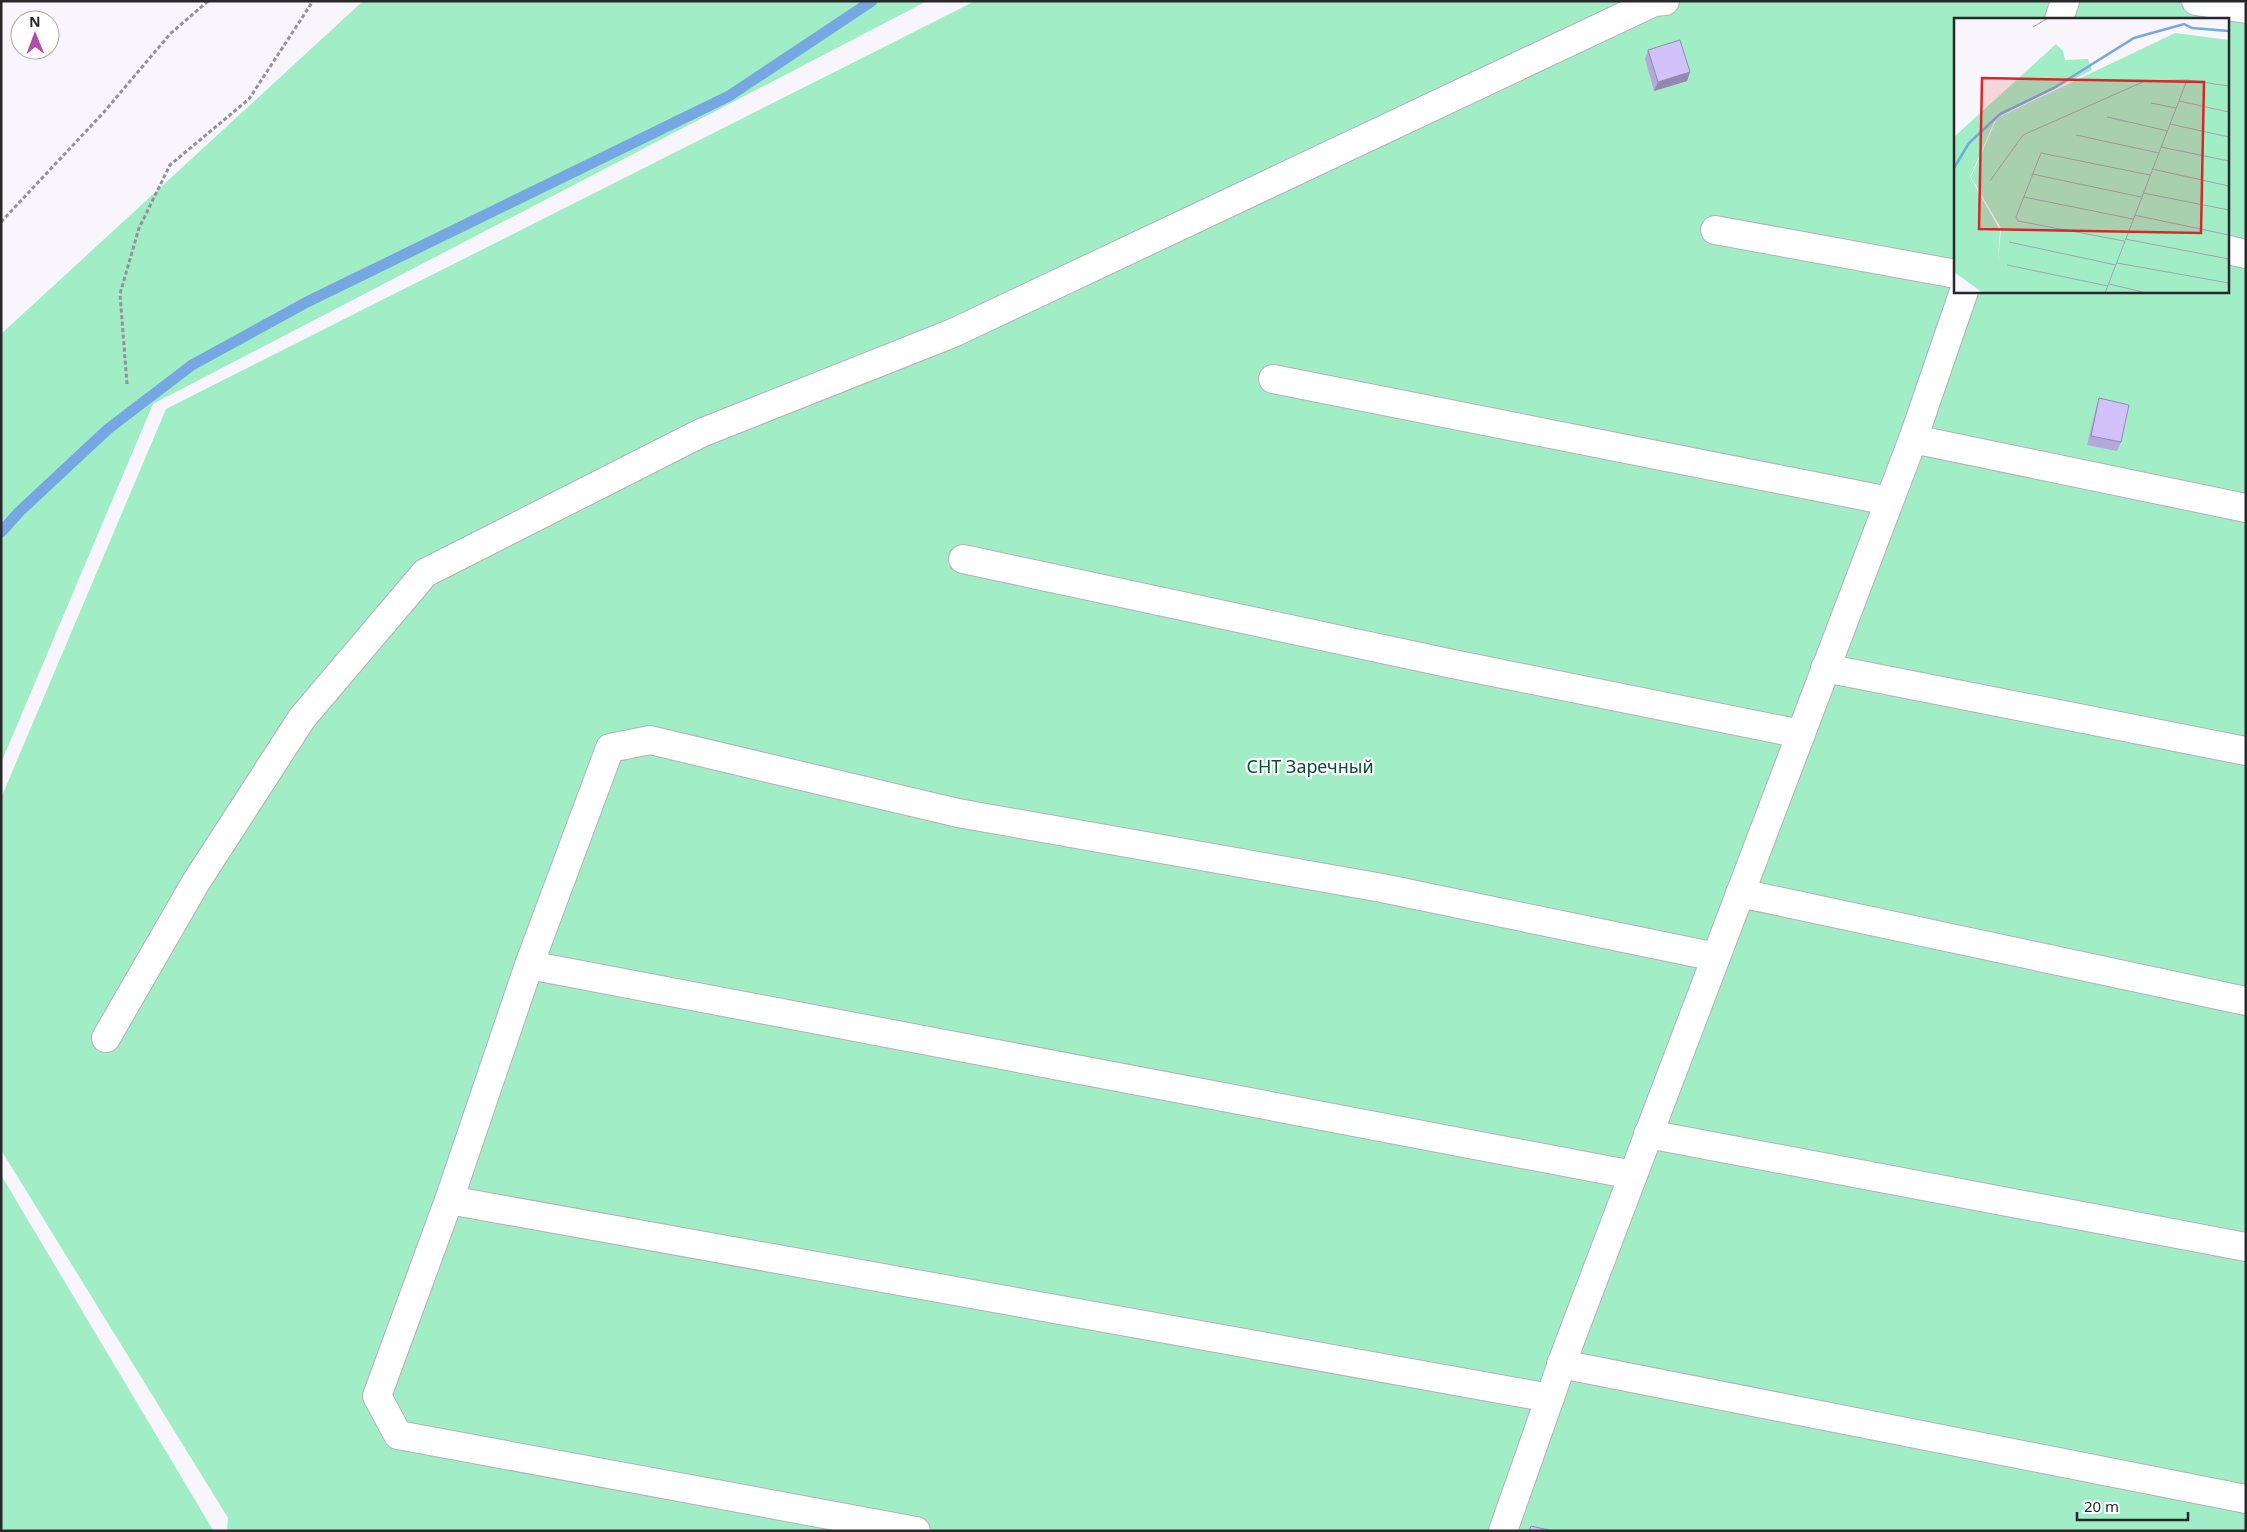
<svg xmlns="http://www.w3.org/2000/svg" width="2247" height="1532" font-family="'Noto Sans',sans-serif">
<rect width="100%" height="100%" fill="#f8f6fc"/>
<!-- green -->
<g fill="#a1eec6" fill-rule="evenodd">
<path d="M363,1h564l-774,403 -152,359v-429z"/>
<path d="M975,1h1271v1530h-2019l1,-13 -227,-368v-352l165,-389zM1956,19h272v272h-272z"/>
<path d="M1,1175l212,355v1h-212z"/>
</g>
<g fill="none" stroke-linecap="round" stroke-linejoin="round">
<!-- stream -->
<path stroke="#75a7e2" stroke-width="11" d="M1,532l18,-20 89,-83 84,-64 115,-63 422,-206 143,-95"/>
<defs>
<g id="minor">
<path d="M2196,1l50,8"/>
<path d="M2059,19l6,-18"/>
<path d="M1715,230l241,44"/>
<path d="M2228,250l18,4"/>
<path d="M1273,379l616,122"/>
<path d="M1913,439l333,69"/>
<path d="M963,559l485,104 353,71"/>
<path d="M1825,668l421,83"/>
<path d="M1740,893l506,108"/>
<path d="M529,965l1104,210"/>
<path d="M106,1038l90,-156 106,-164 123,-145 276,-140 252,-100 701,-331 11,-1"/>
<path d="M1648,1134l598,113"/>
<path d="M449,1200l1101,198"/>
<path d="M1561,1364l685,135"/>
<path d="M916,1531l-518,-96 -21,-39 72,-196 80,-235 81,-217 40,-8 308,73 424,75 334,69"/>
<path d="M1503,1531l64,-182 346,-910 51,-148"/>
</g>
</defs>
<!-- minor casing -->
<use href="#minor" stroke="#b2b1b6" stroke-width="30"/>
<!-- path -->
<g stroke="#949296" stroke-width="3" stroke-dasharray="4 2.5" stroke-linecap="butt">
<path d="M1,222l103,-110 66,-78 38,-33"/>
<path d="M127,384l-7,-90 19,-66 31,-63 79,-66 64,-98"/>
</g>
<!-- minor -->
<use href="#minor" stroke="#fff" stroke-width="28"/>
</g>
<!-- wall -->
<g fill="#b5a7d9">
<path d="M1648,50l42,22 -3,9 -33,10 -9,-32z"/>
<path d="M2099,398l22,44 -4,9 -30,-6 9,-37z"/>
</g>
<!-- shaded-wall -->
<path fill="#9388b0" d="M1690,72l-3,9 -33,10 4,-9z"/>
<!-- building -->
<g fill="#d2c2fc" stroke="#9388b0">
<path d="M1680,40l10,32 -32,10 -10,-32z"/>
<path d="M2099,398l30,7 -8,37 -30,-6z"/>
<path d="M1531,1526l22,5h-24z"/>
</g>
<g text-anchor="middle" stroke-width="4.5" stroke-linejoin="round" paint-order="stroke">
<!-- park labels -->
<g font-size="18" fill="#094e33" stroke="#fff">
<text x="1310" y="773">СНТ Заречный</text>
</g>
</g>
<!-- overview -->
<g transform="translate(1954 18)">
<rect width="275" height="275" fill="#f8f6fc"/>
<path d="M221,15l54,7v253h-246l-29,-21v-135l102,-93 7,7 2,9 23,-1 4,11 -96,48 -26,59 30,53 -2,32 3,-34 -30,-51 26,-59z" fill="#a1eec6"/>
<path fill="none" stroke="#75a7e2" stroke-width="2.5" d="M0,150l15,-25 31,-29 54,-26 80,-50 50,-14 8,4 37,3"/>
<path fill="none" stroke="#a5a3a8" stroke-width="1" d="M79,9l15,-9M225,83l50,11M197,85l25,5M153,99l61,14M216,106l59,13M122,117l83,18M207,129l68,14M198,151l77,17M78,156l109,23M36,163l33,-46 122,-54 42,-1M189,175l86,17M70,179l109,22M180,197l95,20M171,221l104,20M170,223l-106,-20 -2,-4 25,-64 109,22M55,224l107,23M163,245l112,20M53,247l101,21M155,266l38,9M151,275l82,-213 42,6"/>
<path fill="#d62828" fill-opacity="0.15" stroke="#d62828" stroke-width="2.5" d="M28,60l222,4 -3,151 -222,-4z"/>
<rect width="275" height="275" fill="none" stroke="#282729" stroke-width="2.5"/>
</g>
<!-- border -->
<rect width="2247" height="1532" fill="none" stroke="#282729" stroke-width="5"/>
<!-- north arrow -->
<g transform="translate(35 35) rotate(359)"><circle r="24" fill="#ffffff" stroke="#a9a9a9"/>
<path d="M0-4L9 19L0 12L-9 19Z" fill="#b54bac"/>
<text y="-8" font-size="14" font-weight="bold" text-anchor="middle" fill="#282729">N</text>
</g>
<!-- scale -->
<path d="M2077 1512v8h111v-8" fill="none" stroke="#282729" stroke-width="2.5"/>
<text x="2084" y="1512" font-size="15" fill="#282729" stroke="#ffffff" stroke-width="4" paint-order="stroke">20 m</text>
</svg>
